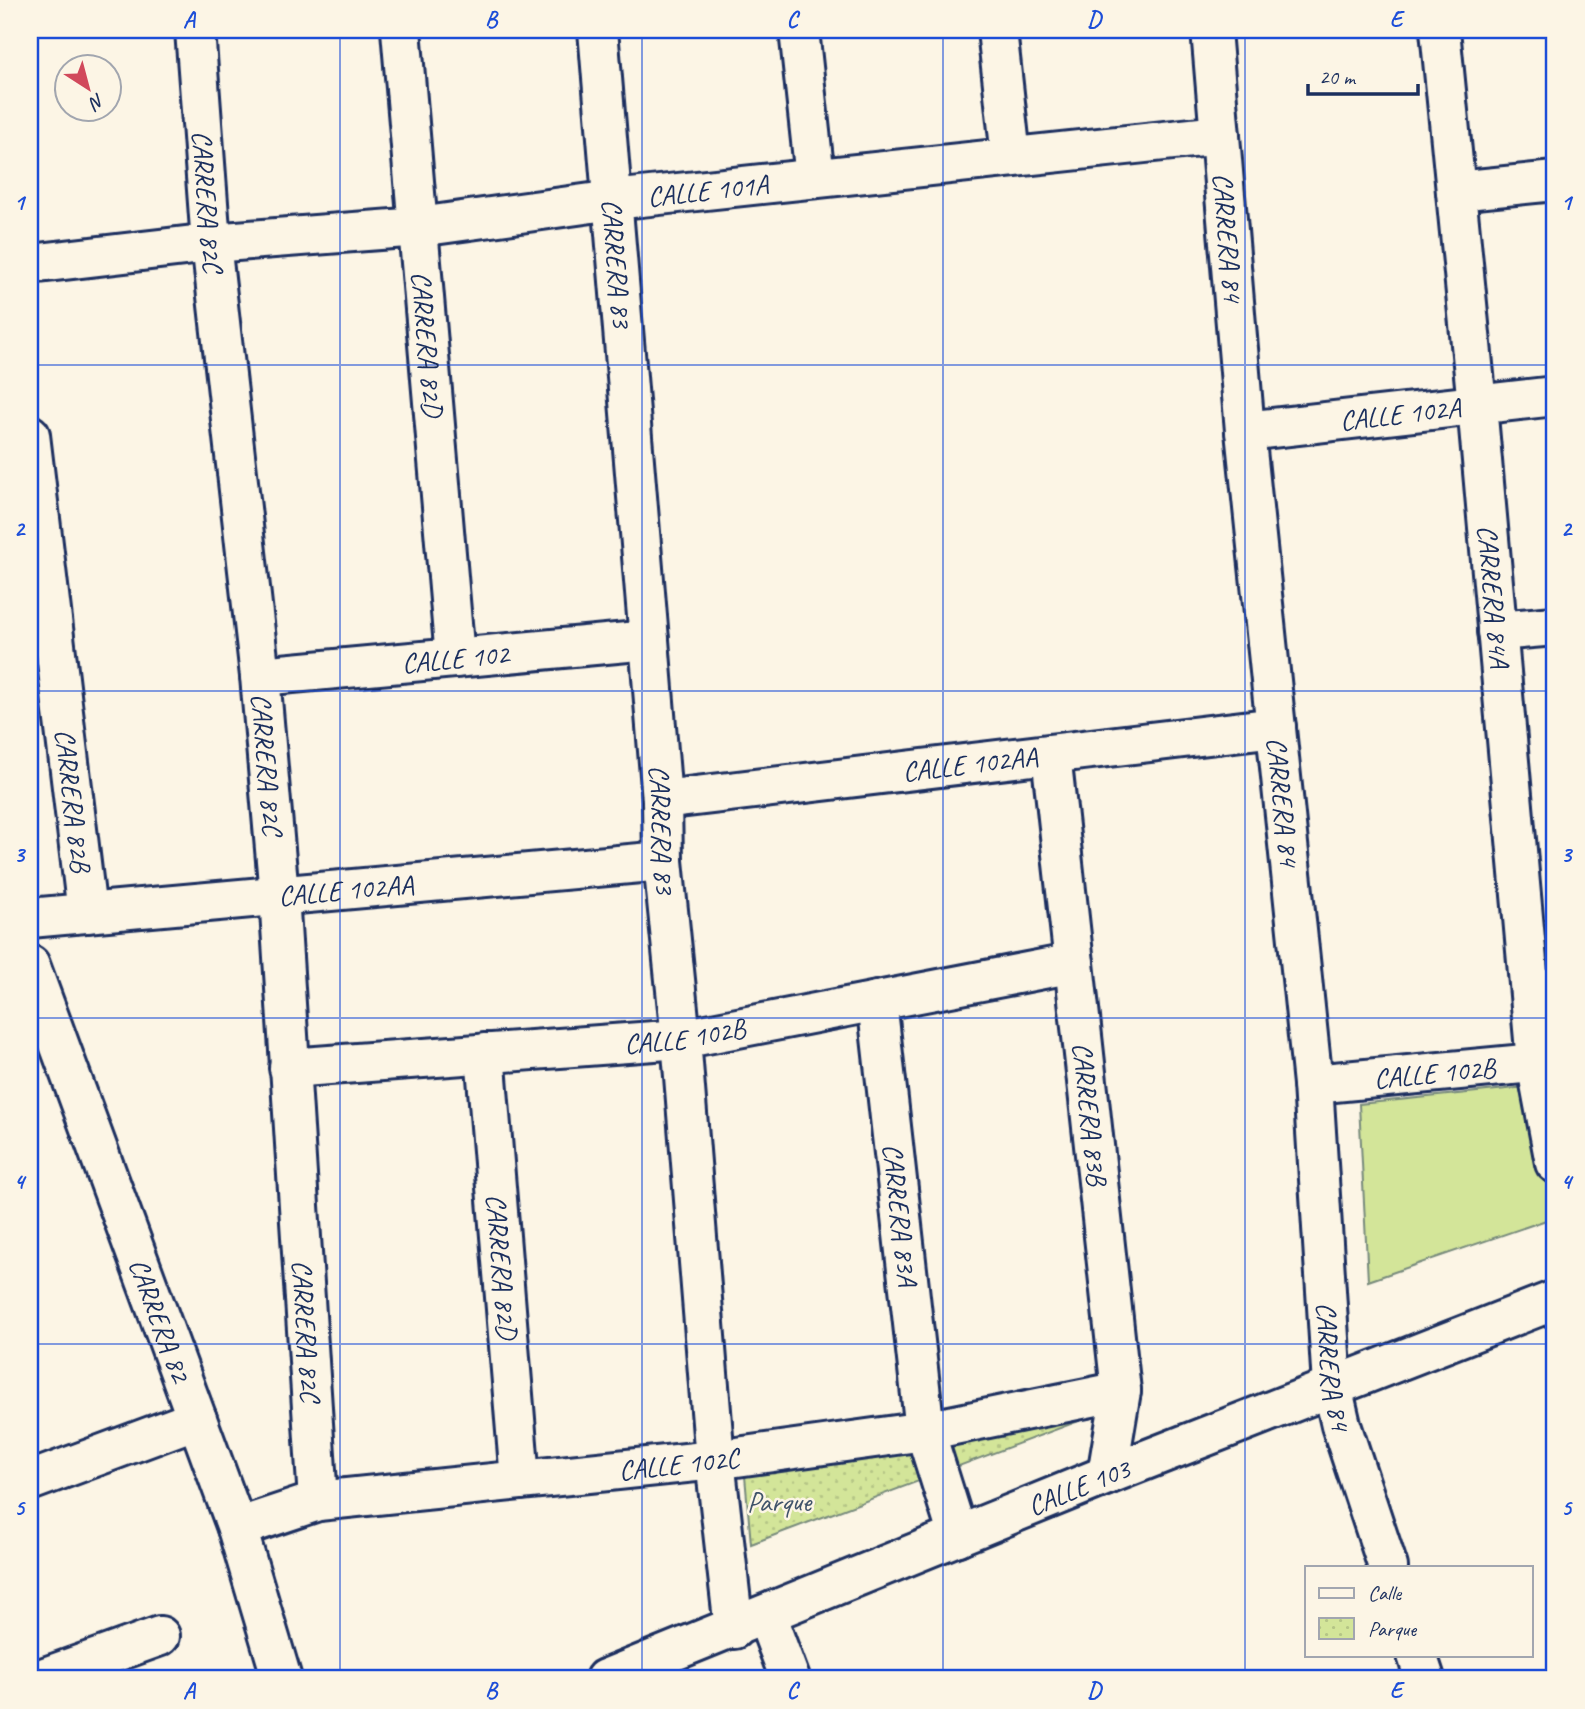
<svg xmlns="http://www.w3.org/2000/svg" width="1585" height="1709" font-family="Caveat,sans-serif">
<defs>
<pattern id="park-dots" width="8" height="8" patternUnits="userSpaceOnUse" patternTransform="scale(1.75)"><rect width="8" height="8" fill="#d3e599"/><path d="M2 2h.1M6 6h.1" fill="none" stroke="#b5c586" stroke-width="1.8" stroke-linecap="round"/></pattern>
</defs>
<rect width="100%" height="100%" fill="#fcf5e5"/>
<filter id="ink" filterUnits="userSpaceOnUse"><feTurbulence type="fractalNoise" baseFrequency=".0143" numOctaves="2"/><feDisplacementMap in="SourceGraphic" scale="14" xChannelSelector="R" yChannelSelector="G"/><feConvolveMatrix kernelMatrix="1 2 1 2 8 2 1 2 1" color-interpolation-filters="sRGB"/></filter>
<g filter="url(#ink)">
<!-- green -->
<path fill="#d3e599" stroke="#778a7c" stroke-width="2" d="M1555,1084v133l-187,64 -9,-177z"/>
<!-- park -->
<path fill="url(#park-dots)" stroke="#778a7c" stroke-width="2" d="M1100,1413l-349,131 -6,-68z"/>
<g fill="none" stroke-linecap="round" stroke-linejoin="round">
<defs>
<g id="minor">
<path id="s1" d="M195,30l16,213 49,433 19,219 39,606"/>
<path id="s2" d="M401,30l54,628"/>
<path id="s3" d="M598,30l51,610 13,160 1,61 18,178 34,421 19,169"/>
<path d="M799,30l16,148"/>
<path d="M997,30l14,127"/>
<path id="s4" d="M1211,30l34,401 68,653 19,302 9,39 47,142"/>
<path id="s5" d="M1440,30l37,375 59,657 19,101"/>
<path d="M1456,191l99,-10"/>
<path id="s6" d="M30,264l181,-21 208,-16 194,-27 607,-65"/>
<path id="s7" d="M1245,431l310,-35"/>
<path id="s8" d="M30,435l57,478"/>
<path d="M1497,631l58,-5"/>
<path id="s9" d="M260,676l389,-36"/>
<path id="s10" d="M1051,754l70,637 -14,84"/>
<path id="s11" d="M662,800l614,-73"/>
<path id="s12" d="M30,918l633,-57"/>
<path id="s13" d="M877,1001l48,430 33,105"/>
<path id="s14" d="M485,1053l35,427"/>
<path id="s15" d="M289,1068l392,-29 393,-76"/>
<path id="s16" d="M1313,1084l242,-23"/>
<path id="s17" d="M237,1528l81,-27 397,-41 210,-29 196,-40"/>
<path d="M766,1615l24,64"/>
<path d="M1417,1655l8,24"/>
<path d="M40,1679l120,-43"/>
</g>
<g id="tertiary">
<path id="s18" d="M30,965l207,563 45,151"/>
<path d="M30,1481l167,-62"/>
<path id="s19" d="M605,1679l502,-204 448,-175"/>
</g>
</defs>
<!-- minor casing -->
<use href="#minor" stroke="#1b2f5e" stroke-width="44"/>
<!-- tertiary casing -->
<use href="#tertiary" stroke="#1b2f5e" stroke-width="44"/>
<!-- minor -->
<use href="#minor" stroke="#fcf5e5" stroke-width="38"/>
<!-- tertiary -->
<use href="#tertiary" stroke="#fcf5e5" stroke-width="38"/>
</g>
</g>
<!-- grid -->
<path fill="none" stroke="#1d4ed8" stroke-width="2" stroke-opacity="0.55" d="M340,30v1649M642,30v1649M943,30v1649M1245,30v1649M30,365h1525M30,691h1525M30,1018h1525M30,1344h1525"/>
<g text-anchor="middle" stroke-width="5" stroke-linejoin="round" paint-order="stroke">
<!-- street labels -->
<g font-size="28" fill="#1b2f5e" stroke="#fcf5e5">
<text dy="10" stroke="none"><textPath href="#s6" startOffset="682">CALLE 101A</textPath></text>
<text dy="10" stroke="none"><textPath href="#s1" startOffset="172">CARRERA 82C</textPath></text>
<text dy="10" stroke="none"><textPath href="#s4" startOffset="208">CARRERA 84</textPath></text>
<text dy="10" stroke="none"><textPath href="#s3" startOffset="234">CARRERA 83</textPath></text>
<text dy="10" stroke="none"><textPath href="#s2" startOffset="315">CARRERA 82D</textPath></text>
<text dy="10" stroke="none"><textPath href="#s7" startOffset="156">CALLE 102A</textPath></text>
<text dy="10" stroke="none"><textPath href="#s5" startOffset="569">CARRERA 84A</textPath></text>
<text dy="10" stroke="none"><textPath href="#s9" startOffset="196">CALLE 102</textPath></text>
<text dy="10" stroke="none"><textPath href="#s1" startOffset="738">CARRERA 82C</textPath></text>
<text dy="10" stroke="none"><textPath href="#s11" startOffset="310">CALLE 102AA</textPath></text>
<text dy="10" stroke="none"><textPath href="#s8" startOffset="368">CARRERA 82B</textPath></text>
<text dy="10" stroke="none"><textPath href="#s4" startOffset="775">CARRERA 84</textPath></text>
<text dy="10" stroke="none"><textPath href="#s3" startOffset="802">CARRERA 83</textPath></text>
<text dy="10" stroke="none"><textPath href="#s12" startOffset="317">CALLE 102AA</textPath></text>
<text dy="10" stroke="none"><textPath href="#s15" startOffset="397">CALLE 102B</textPath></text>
<text dy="10" stroke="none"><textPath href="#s16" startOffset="122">CALLE 102B</textPath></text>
<text dy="10" stroke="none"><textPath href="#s10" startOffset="362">CARRERA 83B</textPath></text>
<text dy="10" stroke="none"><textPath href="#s13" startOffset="215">CARRERA 83A</textPath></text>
<text dy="10" stroke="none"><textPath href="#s14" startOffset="214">CARRERA 82D</textPath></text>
<text dy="10" stroke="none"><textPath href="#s18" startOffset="378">CARRERA 82</textPath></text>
<text dy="10" stroke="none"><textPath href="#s1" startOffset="1306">CARRERA 82C</textPath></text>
<text dy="10" stroke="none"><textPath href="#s4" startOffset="1342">CARRERA 84</textPath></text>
<text dy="10" stroke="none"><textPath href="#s17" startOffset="448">CALLE 102C</textPath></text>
<text dy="10" stroke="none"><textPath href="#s19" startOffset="511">CALLE 103</textPath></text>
</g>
<!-- park labels -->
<g font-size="28" fill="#40536a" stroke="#fcf5e5">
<text x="779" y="1511">Parque</text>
</g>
</g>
<!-- margin -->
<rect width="1585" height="1709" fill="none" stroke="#fcf5e5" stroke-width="77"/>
<!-- legend -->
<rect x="1305" y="1566" width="228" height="91" fill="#fcf5e5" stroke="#a2a6af" stroke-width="2"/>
<rect x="1319" y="1588" width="35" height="10" fill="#fcf5e5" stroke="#a2a6af" stroke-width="2"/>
<text x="1368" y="1600" font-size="21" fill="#1b2f5e">Calle</text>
<rect x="1319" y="1618" width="35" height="21" fill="url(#park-dots)" stroke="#a2a6af" stroke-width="2"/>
<text x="1368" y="1636" font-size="21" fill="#1b2f5e">Parque</text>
<!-- north arrow -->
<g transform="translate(88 88) rotate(144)"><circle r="33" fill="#fcf5e5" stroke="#a2a6af" stroke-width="2"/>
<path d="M0-5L12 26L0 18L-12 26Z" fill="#d1495b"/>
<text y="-10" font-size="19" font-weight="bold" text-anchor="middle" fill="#1b2f5e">N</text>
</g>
<!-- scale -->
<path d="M1308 84v10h110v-10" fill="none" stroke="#1b2f5e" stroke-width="3.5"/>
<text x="1319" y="84" font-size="21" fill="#1b2f5e" stroke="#fcf5e5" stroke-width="5" paint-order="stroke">20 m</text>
<rect x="38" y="38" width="1508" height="1632" fill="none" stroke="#1d4ed8" stroke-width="2.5"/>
<g font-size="23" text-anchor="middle" font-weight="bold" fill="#1d4ed8">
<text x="189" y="27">A</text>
<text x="491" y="27">B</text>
<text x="792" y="27">C</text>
<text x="1094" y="27">D</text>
<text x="1396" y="27">E</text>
<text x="19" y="210">1</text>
<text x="1566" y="210">1</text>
<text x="19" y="536">2</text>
<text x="1566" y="536">2</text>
<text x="19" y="862">3</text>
<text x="1566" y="862">3</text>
<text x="19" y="1189">4</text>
<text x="1566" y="1189">4</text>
<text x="19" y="1515">5</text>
<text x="1566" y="1515">5</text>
<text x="189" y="1698">A</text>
<text x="491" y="1698">B</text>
<text x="792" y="1698">C</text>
<text x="1094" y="1698">D</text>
<text x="1396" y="1698">E</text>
</g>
</svg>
